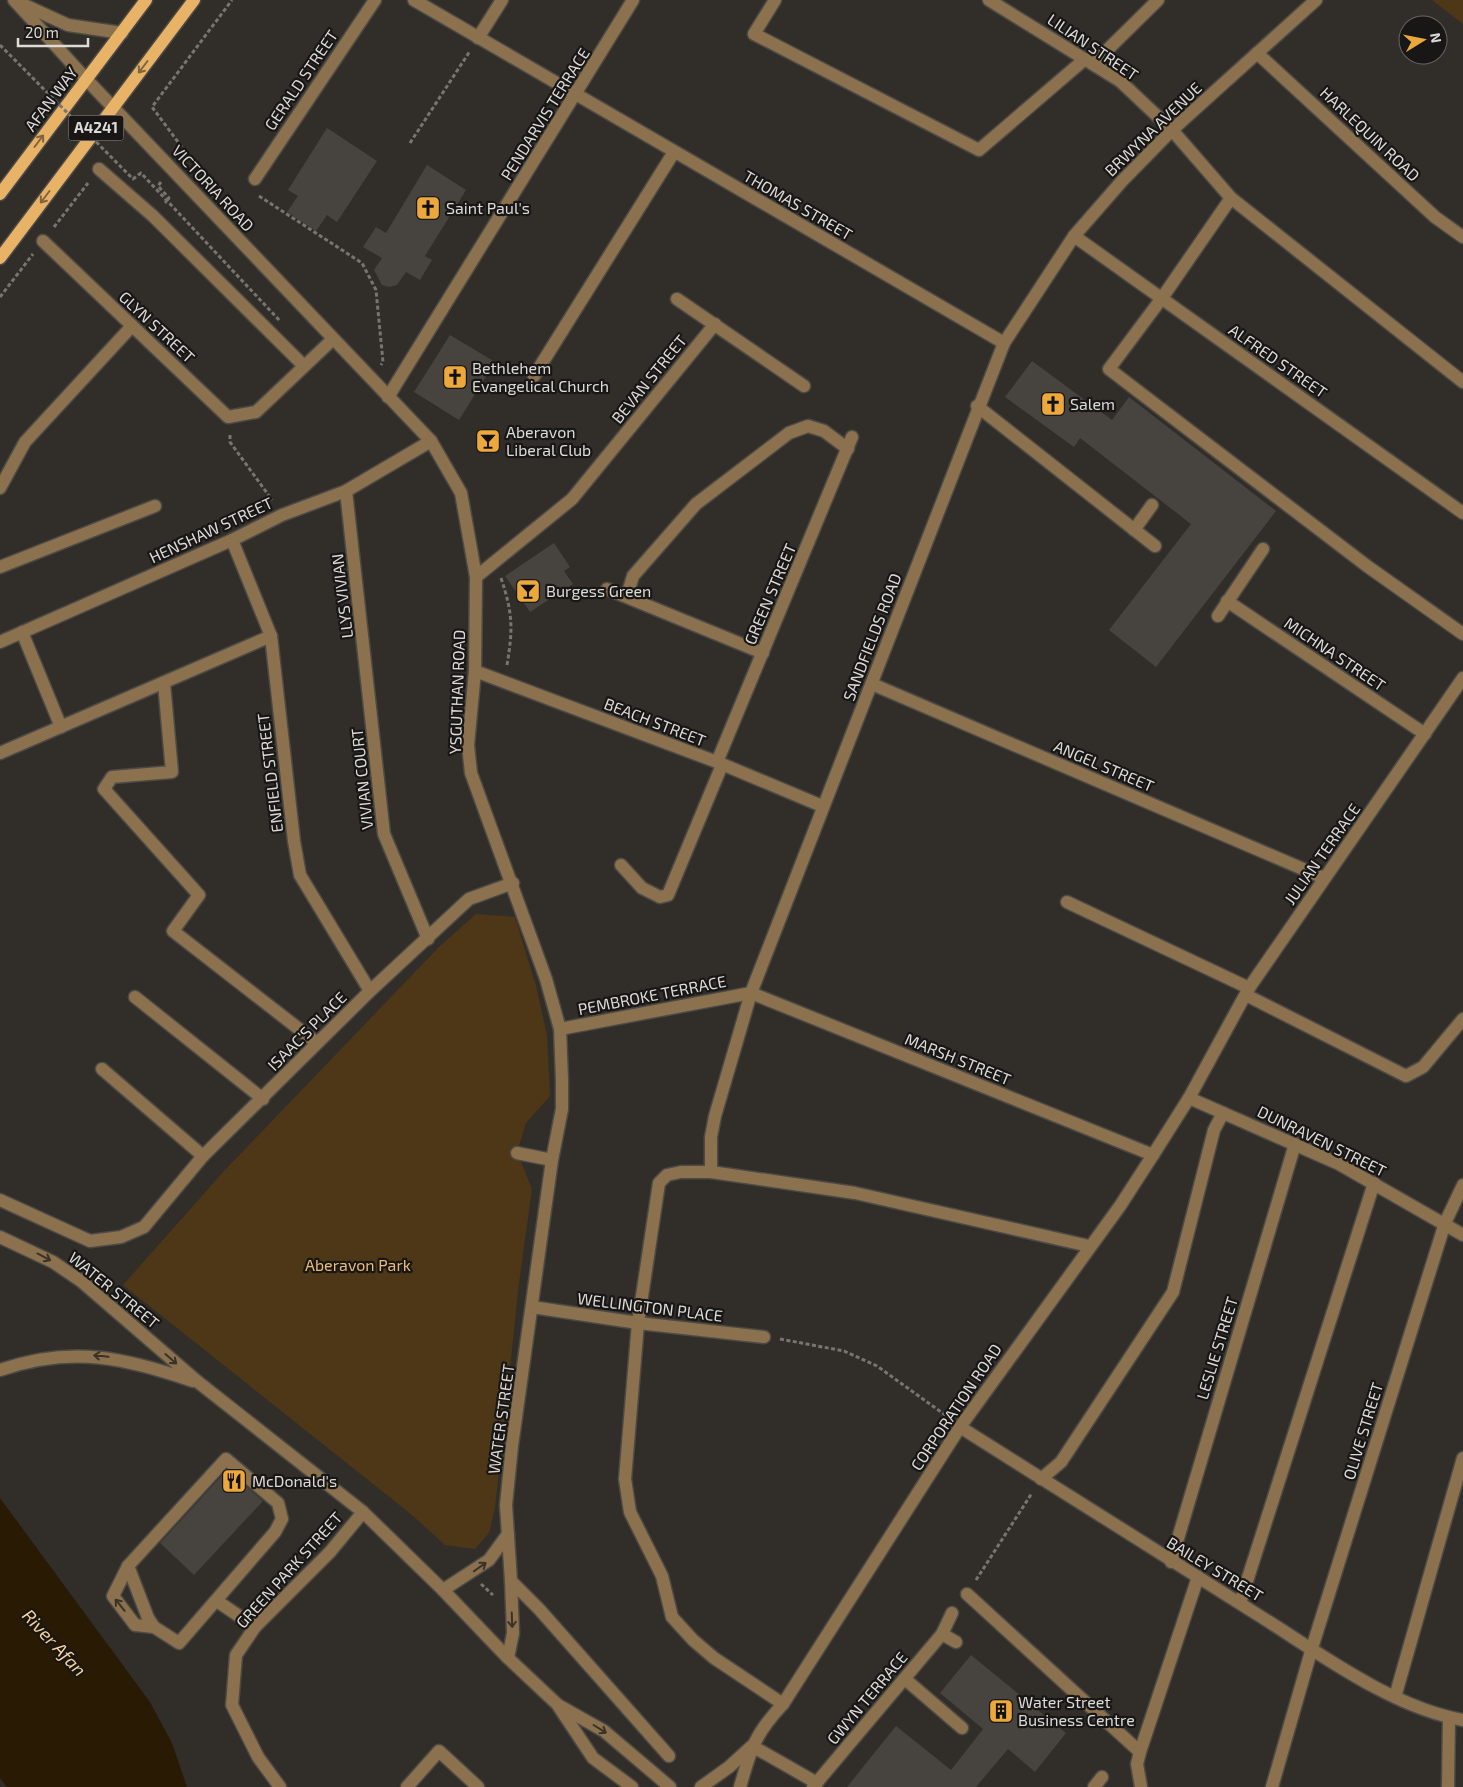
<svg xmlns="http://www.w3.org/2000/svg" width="1463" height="1787" font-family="'Exo 2',sans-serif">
<rect width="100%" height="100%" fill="#312e2a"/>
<!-- green -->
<g fill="#4d3717">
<path d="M1432,0h31v24z"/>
<path d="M476,914l39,3 21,69 11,49 3,61 -24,27 -9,29 15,37 -13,94 -24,225 -6,25 -14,16 -30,-4 -33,-30 -289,-230 101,-114 215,-224z"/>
</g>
<!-- water -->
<path fill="#291a04" d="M0,1498l150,204 22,41 15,44h-180l-7,-9z"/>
<!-- building -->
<g fill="#47433f">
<path d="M327,128l50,33 -40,61 -10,-7 -11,16 -29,-19 11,-16 -10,-6z"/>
<path d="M427,165l39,25 -41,66 7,4 -12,20 -14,-8 -9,13 -8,2 -7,-2 -8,-15 8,-12 -19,-11 13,-20 10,6z"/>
<path d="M450,335l45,27 -36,58 -45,-28z"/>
<path d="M1032,361l80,59 17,-23 147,114 -120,156 -47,-37 82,-106 -111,-86 -6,9 -69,-50z"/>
<path d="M554,543l16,24 -6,4 9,13 -43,28 -25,-36z"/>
<path d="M227,1470l36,31 -69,74 -34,-32z"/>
<path d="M971,1655l95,78 -31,39 -27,-23 -32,38h-129l49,-61 55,44 32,-41 -43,-36z"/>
</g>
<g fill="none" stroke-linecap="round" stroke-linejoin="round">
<defs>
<g id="minor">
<path d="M14,0l72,79 345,362 30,52 15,84 -1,94 -7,74 3,28 75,206 14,50 2,51v29l-10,51 -40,286 -6,59 5,76 28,28 130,147"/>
<path d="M414,0l590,343"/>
<path d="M775,0l-21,34 225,116 106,-91"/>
<path d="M989,0l131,81 52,49 59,68 232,184"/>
<path d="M20,3l48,22 54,8"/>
<path d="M478,38l24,-38"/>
<path d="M1257,53l178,164 28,20"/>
<path d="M1093,64l65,-64"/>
<path d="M99,169l54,47 151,150"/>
<path d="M255,179l120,-179"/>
<path d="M1231,198l-69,100 -53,71 258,197 96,68"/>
<path d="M1074,236l389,277"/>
<path d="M43,241l185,176 28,-5 76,-72"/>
<path d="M677,299l127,87"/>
<path d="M534,376l140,-224"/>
<path d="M388,397l245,-397"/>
<path d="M977,406l178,140"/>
<path d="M0,488l25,-46 107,-116"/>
<path d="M346,491l38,343 44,105"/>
<path d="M1134,530l18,-25"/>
<path d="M232,540l39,96 23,205 6,34 70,116"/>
<path d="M0,567l155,-61"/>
<path d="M476,577l96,-78 143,-175"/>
<path d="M607,589l156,64"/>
<path d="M627,596l6,-20 63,-72 93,-71 19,-7 16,5 24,18"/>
<path d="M1227,601l198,133"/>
<path d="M1218,616l45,-67"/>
<path d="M22,632l39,95"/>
<path d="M0,642l232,-102 50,-25 64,-24 85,-50"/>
<path d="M475,671l242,91 105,44"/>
<path d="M164,683l8,89 -60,5 -8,12 95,106 -26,36 144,112"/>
<path d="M872,684l452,194"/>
<path d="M0,753l271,-117"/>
<path d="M717,762l135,-325"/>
<path d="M621,865l21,23 18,9 8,-2 54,-130"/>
<path d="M1067,902l182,86"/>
<path d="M751,993l402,162"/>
<path d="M1246,995l160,81 17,-9 40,-48"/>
<path d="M135,997l128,102"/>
<path d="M560,1029l191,-36"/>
<path d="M102,1069l101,87"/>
<path d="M1189,1098l150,66 124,71"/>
<path d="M517,1153l35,7"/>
<path d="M711,1172v-35l4,-21 36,-123 253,-650 70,-107 48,-55 50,-51 144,-130"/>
<path d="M0,1200l90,41 31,-4 23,-10 59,-71 167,-165 99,-92 44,-16"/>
<path d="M0,1237l53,25 28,19 117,101 165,130 80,78 65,68 50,47 46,26 66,56"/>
<path d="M532,1307l106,16 126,14"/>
<path d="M0,1370c73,-25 123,-12 193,11"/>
<path d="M960,1427c98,62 197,124 295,186 63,39 135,94 208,107"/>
<path d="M226,1459l52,44 4,16 -7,13 -96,111 -25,-16 -6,-9 -20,-52z"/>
<path d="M1041,1479l20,-17 112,-170 41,-162 9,-17"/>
<path d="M1171,1562l124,-418"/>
<path d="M128,1566l-15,30 22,29 19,2"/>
<path d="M443,1590l46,-30 19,-26"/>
<path d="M967,1594l173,158"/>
<path d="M217,1601l38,26"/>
<path d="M1240,1603l134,-420"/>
<path d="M942,1634l14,8"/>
<path d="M508,1658l5,-25 -2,-52"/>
<path d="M905,1679l57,49"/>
<path d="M1395,1697l68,-239"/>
<path d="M783,1704l-69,-46 -21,-18 -21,-23 -10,-41 -32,-64 -5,-33 13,-156 21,-140 8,-8 14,-3h30l144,21 234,53"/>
<path d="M559,1707l34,51 39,29"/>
<path d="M280,1787l-22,-30 -26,-52 4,-50 19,-28 75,-75 33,-40"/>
<path d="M407,1787l32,-36 39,36"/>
<path d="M701,1787l28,-20 23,-21 65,37"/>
<path d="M740,1787c11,-39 15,-53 43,-83l177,-277 160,-221 33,-51 36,-57 60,-110 214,-310"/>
<path d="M813,1787l129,-153 10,-21"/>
<path d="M1094,1787l8,-10"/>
<path d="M1141,1787l-4,-23 3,-12 58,-175"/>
<path d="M1272,1787l40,-139 133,-425 18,-38"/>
<path d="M1448,1787l1,-69"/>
</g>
<g id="major">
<path d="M0,194l146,-194"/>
<path d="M0,258l194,-258"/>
</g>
</defs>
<!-- minor casing -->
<use href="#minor" stroke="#4d4a46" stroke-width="15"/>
<!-- major casing -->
<use href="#major" stroke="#4d4a46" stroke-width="15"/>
<!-- path -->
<g stroke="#777571" stroke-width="3" stroke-dasharray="4 2.5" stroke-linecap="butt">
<path d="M410,143l60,-92"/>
<path d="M184,157l3,-3 -35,-47 80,-107"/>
<path d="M161,182l-3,4 11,12 -4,5"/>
<path d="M259,196l103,67 14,27 7,72 -2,3"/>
<path d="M54,227l34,-44"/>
<path d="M0,297l33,-43"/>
<path d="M230,435v7l42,58"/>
<path d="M501,578c12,36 12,51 6,87"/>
<path d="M780,1339l64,12 33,15 71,51"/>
<path d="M976,1580l56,-87"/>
<path d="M481,1584l12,11"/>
</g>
<!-- minor -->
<use href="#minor" stroke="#8b714e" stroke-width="12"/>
<!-- major -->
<use href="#major" stroke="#e8b267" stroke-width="12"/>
<!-- path-bridge -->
<path stroke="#777571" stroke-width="3" stroke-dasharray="4 2.5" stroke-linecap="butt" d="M0,45l133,134 8,-6 139,148"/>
</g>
<!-- one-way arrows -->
<defs><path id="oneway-shaft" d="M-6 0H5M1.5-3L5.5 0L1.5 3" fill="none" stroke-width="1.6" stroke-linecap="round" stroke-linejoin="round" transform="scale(1.25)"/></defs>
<g stroke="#80643e">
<use href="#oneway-shaft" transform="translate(143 67) rotate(127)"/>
<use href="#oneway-shaft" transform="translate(39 141) rotate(-53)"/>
<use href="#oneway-shaft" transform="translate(45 197) rotate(127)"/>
</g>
<g stroke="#3a3226">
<use href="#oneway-shaft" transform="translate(44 1257) rotate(28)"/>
<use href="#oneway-shaft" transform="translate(101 1356) rotate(-174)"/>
<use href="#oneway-shaft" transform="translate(171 1359) rotate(41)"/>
<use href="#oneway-shaft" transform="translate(480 1567) rotate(-35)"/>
<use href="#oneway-shaft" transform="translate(120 1605) rotate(-129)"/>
<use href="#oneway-shaft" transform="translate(512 1620) rotate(88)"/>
<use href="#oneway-shaft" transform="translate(600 1729) rotate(32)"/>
</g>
<!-- icons -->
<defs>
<symbol id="church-square" viewBox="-11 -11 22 22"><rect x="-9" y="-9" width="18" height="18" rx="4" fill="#eda83c" stroke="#181715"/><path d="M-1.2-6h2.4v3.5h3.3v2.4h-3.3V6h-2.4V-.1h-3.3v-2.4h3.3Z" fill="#111"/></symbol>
<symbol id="bar-square" viewBox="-11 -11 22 22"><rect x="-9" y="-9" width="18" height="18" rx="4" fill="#eda83c" stroke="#181715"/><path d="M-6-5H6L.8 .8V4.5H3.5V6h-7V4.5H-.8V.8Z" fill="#111"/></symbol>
<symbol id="restaurant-square" viewBox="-11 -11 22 22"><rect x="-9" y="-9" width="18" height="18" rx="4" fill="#eda83c" stroke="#181715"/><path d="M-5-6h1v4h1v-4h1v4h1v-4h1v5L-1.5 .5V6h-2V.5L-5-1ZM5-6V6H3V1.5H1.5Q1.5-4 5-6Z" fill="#111"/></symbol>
<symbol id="building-square" viewBox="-11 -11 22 22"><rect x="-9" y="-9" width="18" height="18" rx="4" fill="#eda83c" stroke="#181715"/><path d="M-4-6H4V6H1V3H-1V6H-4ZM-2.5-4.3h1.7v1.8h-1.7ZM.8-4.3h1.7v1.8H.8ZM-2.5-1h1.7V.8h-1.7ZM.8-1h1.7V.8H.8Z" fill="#111"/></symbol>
</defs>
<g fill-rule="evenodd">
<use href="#church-square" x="414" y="194" width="28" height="28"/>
<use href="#church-square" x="441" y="363" width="28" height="28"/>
<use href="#church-square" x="1039" y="390" width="28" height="28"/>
<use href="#bar-square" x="474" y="427" width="28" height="28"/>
<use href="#bar-square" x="514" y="577" width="28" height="28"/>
<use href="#restaurant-square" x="220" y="1467" width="28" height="28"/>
<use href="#building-square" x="987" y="1697" width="28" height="28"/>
</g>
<g text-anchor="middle" stroke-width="4.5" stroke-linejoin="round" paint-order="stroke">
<!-- shield labels -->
<rect fill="#181715" stroke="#a2a09e" stroke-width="1" x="68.5" y="115.5" width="55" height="25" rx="4"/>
<g font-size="15" font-weight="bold" fill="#dddbd8">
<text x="96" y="133">A4241</text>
</g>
<!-- street labels -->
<g font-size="16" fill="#dddbd8" stroke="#181715">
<text transform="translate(1093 47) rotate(34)" y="6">LILIAN STREET</text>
<text transform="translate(301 80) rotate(-56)" y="6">GERALD STREET</text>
<text transform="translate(51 99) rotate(-53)" y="6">AFAN WAY</text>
<text transform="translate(545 114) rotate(-58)" y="6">PENDARVIS TERRACE</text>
<text transform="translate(1153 129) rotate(-44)" y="6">BRWYNA AVENUE</text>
<text transform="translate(1370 134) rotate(43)" y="6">HARLEQUIN ROAD</text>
<text transform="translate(213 188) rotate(47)" y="6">VICTORIA ROAD</text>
<text transform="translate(798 205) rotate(30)" y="6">THOMAS STREET</text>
<text transform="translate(157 327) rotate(43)" y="6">GLYN STREET</text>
<text transform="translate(1278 361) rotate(35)" y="6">ALFRED STREET</text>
<text transform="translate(649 379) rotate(-51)" y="6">BEVAN STREET</text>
<text transform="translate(211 530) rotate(-25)" y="6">HENSHAW STREET</text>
<text transform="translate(770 594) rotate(-67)" y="6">GREEN STREET</text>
<text transform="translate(342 596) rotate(-97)" y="6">LLYS VIVIAN</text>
<text transform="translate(872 637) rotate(-69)" y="6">SANDFIELDS ROAD</text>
<text transform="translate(1335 654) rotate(34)" y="6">MICHNA STREET</text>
<text transform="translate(457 692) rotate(-88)" y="6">YSGUTHAN ROAD</text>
<text transform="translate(655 722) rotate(21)" y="6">BEACH STREET</text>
<text transform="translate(1104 766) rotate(23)" y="6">ANGEL STREET</text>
<text transform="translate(270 773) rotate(-97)" y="6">ENFIELD STREET</text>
<text transform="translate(362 779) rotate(-96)" y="6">VIVIAN COURT</text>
<text transform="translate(1322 854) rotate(-55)" y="6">JULIAN TERRACE</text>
<text transform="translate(652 995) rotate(-11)" y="6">PEMBROKE TERRACE</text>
<text transform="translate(307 1031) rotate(-45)" y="6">ISAAC'S PLACE</text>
<text transform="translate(958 1059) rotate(22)" y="6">MARSH STREET</text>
<text transform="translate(1322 1141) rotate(26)" y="6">DUNRAVEN STREET</text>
<text transform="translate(114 1290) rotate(39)" y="6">WATER STREET</text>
<text transform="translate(650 1307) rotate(7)" y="6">WELLINGTON PLACE</text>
<text transform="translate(1217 1348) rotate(-73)" y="6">LESLIE STREET</text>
<text transform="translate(956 1407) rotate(-56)" y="6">CORPORATION ROAD</text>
<text transform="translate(501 1419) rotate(-82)" y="6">WATER STREET</text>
<text transform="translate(1363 1431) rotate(-73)" y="6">OLIVE STREET</text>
<text transform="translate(1215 1569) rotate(31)" y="6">BAILEY STREET</text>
<text transform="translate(289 1570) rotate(-48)" y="6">GREEN PARK STREET</text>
<text transform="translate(867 1698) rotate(-50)" y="6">GWYN TERRACE</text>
</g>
<!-- poi labels -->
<g font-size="16" fill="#dddbd8" stroke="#181715" text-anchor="start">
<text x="446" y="214">Saint Paul's</text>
<text x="472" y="374">Bethlehem<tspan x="472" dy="18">Evangelical Church</tspan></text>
<text x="1070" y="410">Salem</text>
<text x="506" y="438">Aberavon<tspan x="506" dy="18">Liberal Club</tspan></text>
<text x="546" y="597">Burgess Green</text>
<text x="252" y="1487">McDonald's</text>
<text x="1018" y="1708">Water Street<tspan x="1018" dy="18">Business Centre</tspan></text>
</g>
<!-- park labels -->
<g font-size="16" fill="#ecbb78" stroke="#181715">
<text x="358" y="1271">Aberavon Park</text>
</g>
<!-- water labels -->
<g font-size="18" font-style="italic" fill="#fbd39e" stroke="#181715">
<text transform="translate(54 1643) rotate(47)" y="6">River Afan</text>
</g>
</g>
<!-- north arrow -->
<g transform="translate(1423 40) rotate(80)"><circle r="24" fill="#181715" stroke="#676563"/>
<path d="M0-4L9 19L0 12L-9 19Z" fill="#eda83c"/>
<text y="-8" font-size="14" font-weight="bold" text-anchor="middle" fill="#dddbd8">N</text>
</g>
<!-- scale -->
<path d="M18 38v8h70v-8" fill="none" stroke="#dddbd8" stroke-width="2.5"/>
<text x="25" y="38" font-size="15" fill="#dddbd8" stroke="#181715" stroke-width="4" paint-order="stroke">20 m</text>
</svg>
